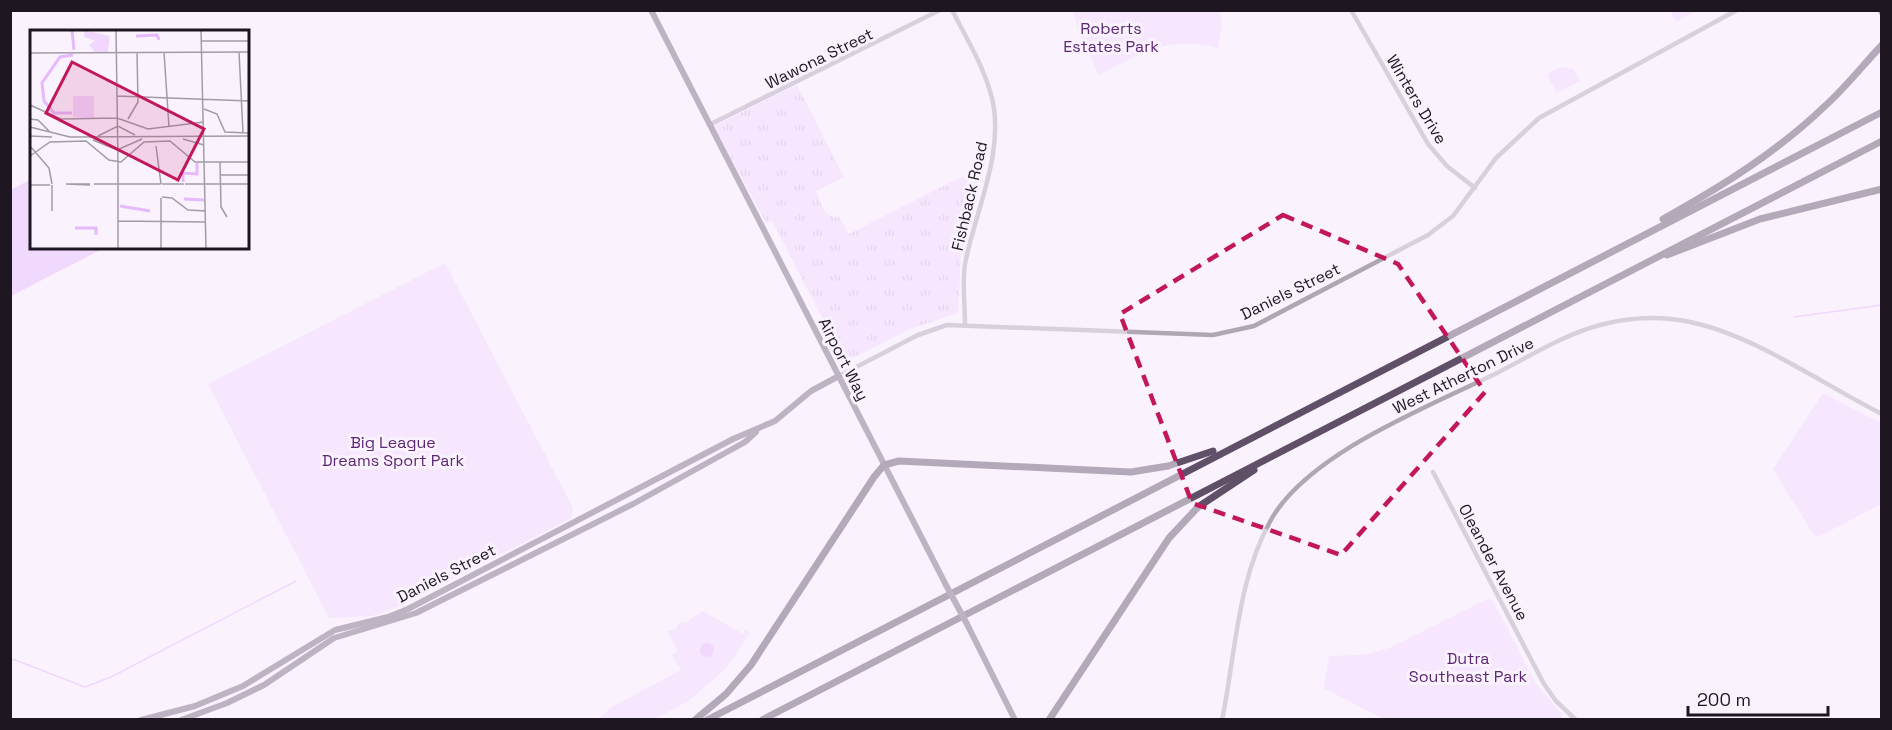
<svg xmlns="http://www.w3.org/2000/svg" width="1892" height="730" font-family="'Space Grotesk',sans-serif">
<defs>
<pattern id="grass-tufts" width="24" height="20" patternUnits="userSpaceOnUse" patternTransform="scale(1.5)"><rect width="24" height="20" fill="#f1d7ff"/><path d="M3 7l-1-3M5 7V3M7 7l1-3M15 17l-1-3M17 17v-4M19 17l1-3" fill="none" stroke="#ceb8da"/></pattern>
</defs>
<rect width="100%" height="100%" fill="#faf3fe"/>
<!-- grass -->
<path fill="url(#grass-tufts)" d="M797,85l47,92 -28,14c6,12 6,27 23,26l10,17 102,-52 11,-5 15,4 -16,71 -3,61 -48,16 -61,31 -7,-4 -70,-135 -6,2 -52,-97z"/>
<!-- park -->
<g fill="#f1d7ff">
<path d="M1073,11h147l2,14 -4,23c-54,-12 -72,3 -119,27l-19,-39z"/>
<path d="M1670,11h26l-20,11z"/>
<path d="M1560,67l13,2 7,12 -23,12 -10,-19z"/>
<path d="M445,263l128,245 -1,10 -179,91 -21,7 -43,2 -121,-234z"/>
<path d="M1823,393l58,30 1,87 -3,-5 -61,32 -4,-2 -41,-66z"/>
<path d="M1489,598l4,3 43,83 26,30v5h-179l-59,-31 5,-32 35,-1 25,-7z"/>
<path d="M703,611l40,23 2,-4 5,3 -24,35 -35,31 -36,20 -57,1 12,-12 71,-38 -9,-15 6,-4 -11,-20 8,-1 4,-7 8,-1z"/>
</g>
<!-- water -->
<g fill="#e6b9fd">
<path d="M31,179l1,69h72l-93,48v-106z"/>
<circle cx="707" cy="650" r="7"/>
</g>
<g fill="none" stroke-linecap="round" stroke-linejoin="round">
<!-- stream -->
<g stroke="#e6b9fd" stroke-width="1.5">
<path d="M1794,317l88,-12"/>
<path d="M10,658l75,29 26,-10 185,-96"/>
</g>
<!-- minor -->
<g stroke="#afa7b3" stroke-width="4.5">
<path d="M952,10c15,29 32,57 40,88 13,55 -17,113 -27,166 -3,20 0,41 0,60"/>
<path d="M1351,10l77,134 19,22 28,22"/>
<path d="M709,125l231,-115"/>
<path d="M837,377l81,-42 29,-10 266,10 41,-9 174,-91 25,-19 43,-58 43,-40 198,-108"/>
<path d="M1433,472l111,212 12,17 20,19"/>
<path d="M1222,720c14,-68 15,-141 50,-202 39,-66 158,-112 225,-145 35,-18 69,-40 107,-49 28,-7 58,-8 86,-2 64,13 132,62 192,92"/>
</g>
<!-- major -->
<g stroke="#74677b" stroke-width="6">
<path d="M651,10l295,575"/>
<path d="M967,624l48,96"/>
<path d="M141,720l54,-14 48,-20 92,-56 53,-13 20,-8 325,-170 42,-18 36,-30 26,-14"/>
<path d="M181,720l46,-17 37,-18 70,-47 82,-25 217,-109 112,-62 11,-10"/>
</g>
<!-- highway -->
<g stroke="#5f5067" stroke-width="7">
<path d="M1881,10l1,2"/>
<path d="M1663,219c58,-32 114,-67 162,-113 21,-19 38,-41 57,-61"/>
<path d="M1667,255l93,-36 122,-30"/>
<path d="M695,720l31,-26 25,-29 123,-188 10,-12 15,-4 232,11 37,-6 45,-15"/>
<path d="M707,720l1175,-608"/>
<path d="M762,720l1120,-579"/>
<path d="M1049,720l120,-182 29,-31 56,-37"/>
</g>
<!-- major-bridge -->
<path stroke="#74677b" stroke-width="6" d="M946,585l21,39"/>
</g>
<!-- marked area -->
<path d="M0 0H1892V730H0ZM1283,215l115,49 87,128 -144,163 -149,-52 -72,-189z" fill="#faf3fe" fill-opacity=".55" fill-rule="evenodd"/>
<path fill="none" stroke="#c2185b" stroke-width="4.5" stroke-dasharray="12 8" stroke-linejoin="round" d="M1283,215l115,49 87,128 -144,163 -149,-52 -72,-189z"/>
<g text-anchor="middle" stroke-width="6" stroke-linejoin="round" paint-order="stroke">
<!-- park labels -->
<g font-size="16" fill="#5c2673" stroke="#faf3fe">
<text x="1111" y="34">Roberts<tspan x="1111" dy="18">Estates Park</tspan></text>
<text x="393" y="448">Big League<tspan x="393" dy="18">Dreams Sport Park</tspan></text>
<text x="1468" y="664">Dutra<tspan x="1468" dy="18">Southeast Park</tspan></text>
</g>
<!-- street labels -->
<g font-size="16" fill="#1e1721" stroke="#faf3fe">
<text transform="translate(819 58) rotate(-26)" y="6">Wawona Street</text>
<text transform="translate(1417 99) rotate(59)" y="6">Winters Drive</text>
<text transform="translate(969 196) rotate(-77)" y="6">Fishback Road</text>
<text transform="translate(1290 291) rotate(-26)" y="6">Daniels Street</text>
<text transform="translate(844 359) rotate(63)" y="6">Airport Way</text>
<text transform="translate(1463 375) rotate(-26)" y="6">West Atherton Drive</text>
<text transform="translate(1494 562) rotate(62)" y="6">Oleander Avenue</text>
<text transform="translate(446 573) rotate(-27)" y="6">Daniels Street</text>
</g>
</g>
<!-- overview -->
<g transform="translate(30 30)">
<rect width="219" height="219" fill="#faf3fe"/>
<path d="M54,0l26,6 -2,16h-13l-6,-7 6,-4 -11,-4z" fill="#f1d7ff"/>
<path d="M43,66h21v22l-21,-1z" fill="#f1d7ff"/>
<path fill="none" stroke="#e6b9fd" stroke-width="3" d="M42,0l2,20M106,6l21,-1 2,5M42,83h-18l-10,-12 -2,-18 18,-26 13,-2M153,152v-9l14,1v-11M154,169l20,1M90,176l30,5M45,198h21v7"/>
<path fill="none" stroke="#a29ba6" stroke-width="1.5" d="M86,0l2,133M171,0l5,219M171,11h48M134,22l5,75M209,22l4,81M0,23l219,-1M87,66l132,5M0,75l31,14 56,-1M174,79l13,5 8,18 24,1M87,88l31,11 56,-7M0,89l8,1 12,12M98,89l10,-17 -1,-50M0,97l40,10 179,-1M0,106l22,1M68,106l20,-10 17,9M153,109l21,6M63,110l24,10 25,-11M0,116l19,22 3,16M126,116l5,38M0,126l20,-14 36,-1 23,19 12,2 23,-20 26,-1 25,21h54M190,132l1,45 6,10M190,145h29M64,154h67M132,154h22M155,154h64M0,155h20M60,155l-24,-1h24M132,167l10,1 16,12 18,1M131,168v51M22,181v-26M88,191l88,1M88,219v-87"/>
<path fill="#c2185b" fill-opacity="0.15" stroke="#c2185b" stroke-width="3" d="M42,32l132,67 -26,51 -132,-67z"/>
<rect width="219" height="219" fill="none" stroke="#1e1721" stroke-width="3"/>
</g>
<!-- border -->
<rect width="1892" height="730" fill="none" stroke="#1e1721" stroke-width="24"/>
<!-- scale -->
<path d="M1688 706v9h140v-9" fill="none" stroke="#1e1721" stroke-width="3"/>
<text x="1697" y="706" font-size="18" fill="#1e1721" stroke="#faf3fe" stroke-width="4.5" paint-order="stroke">200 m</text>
</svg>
